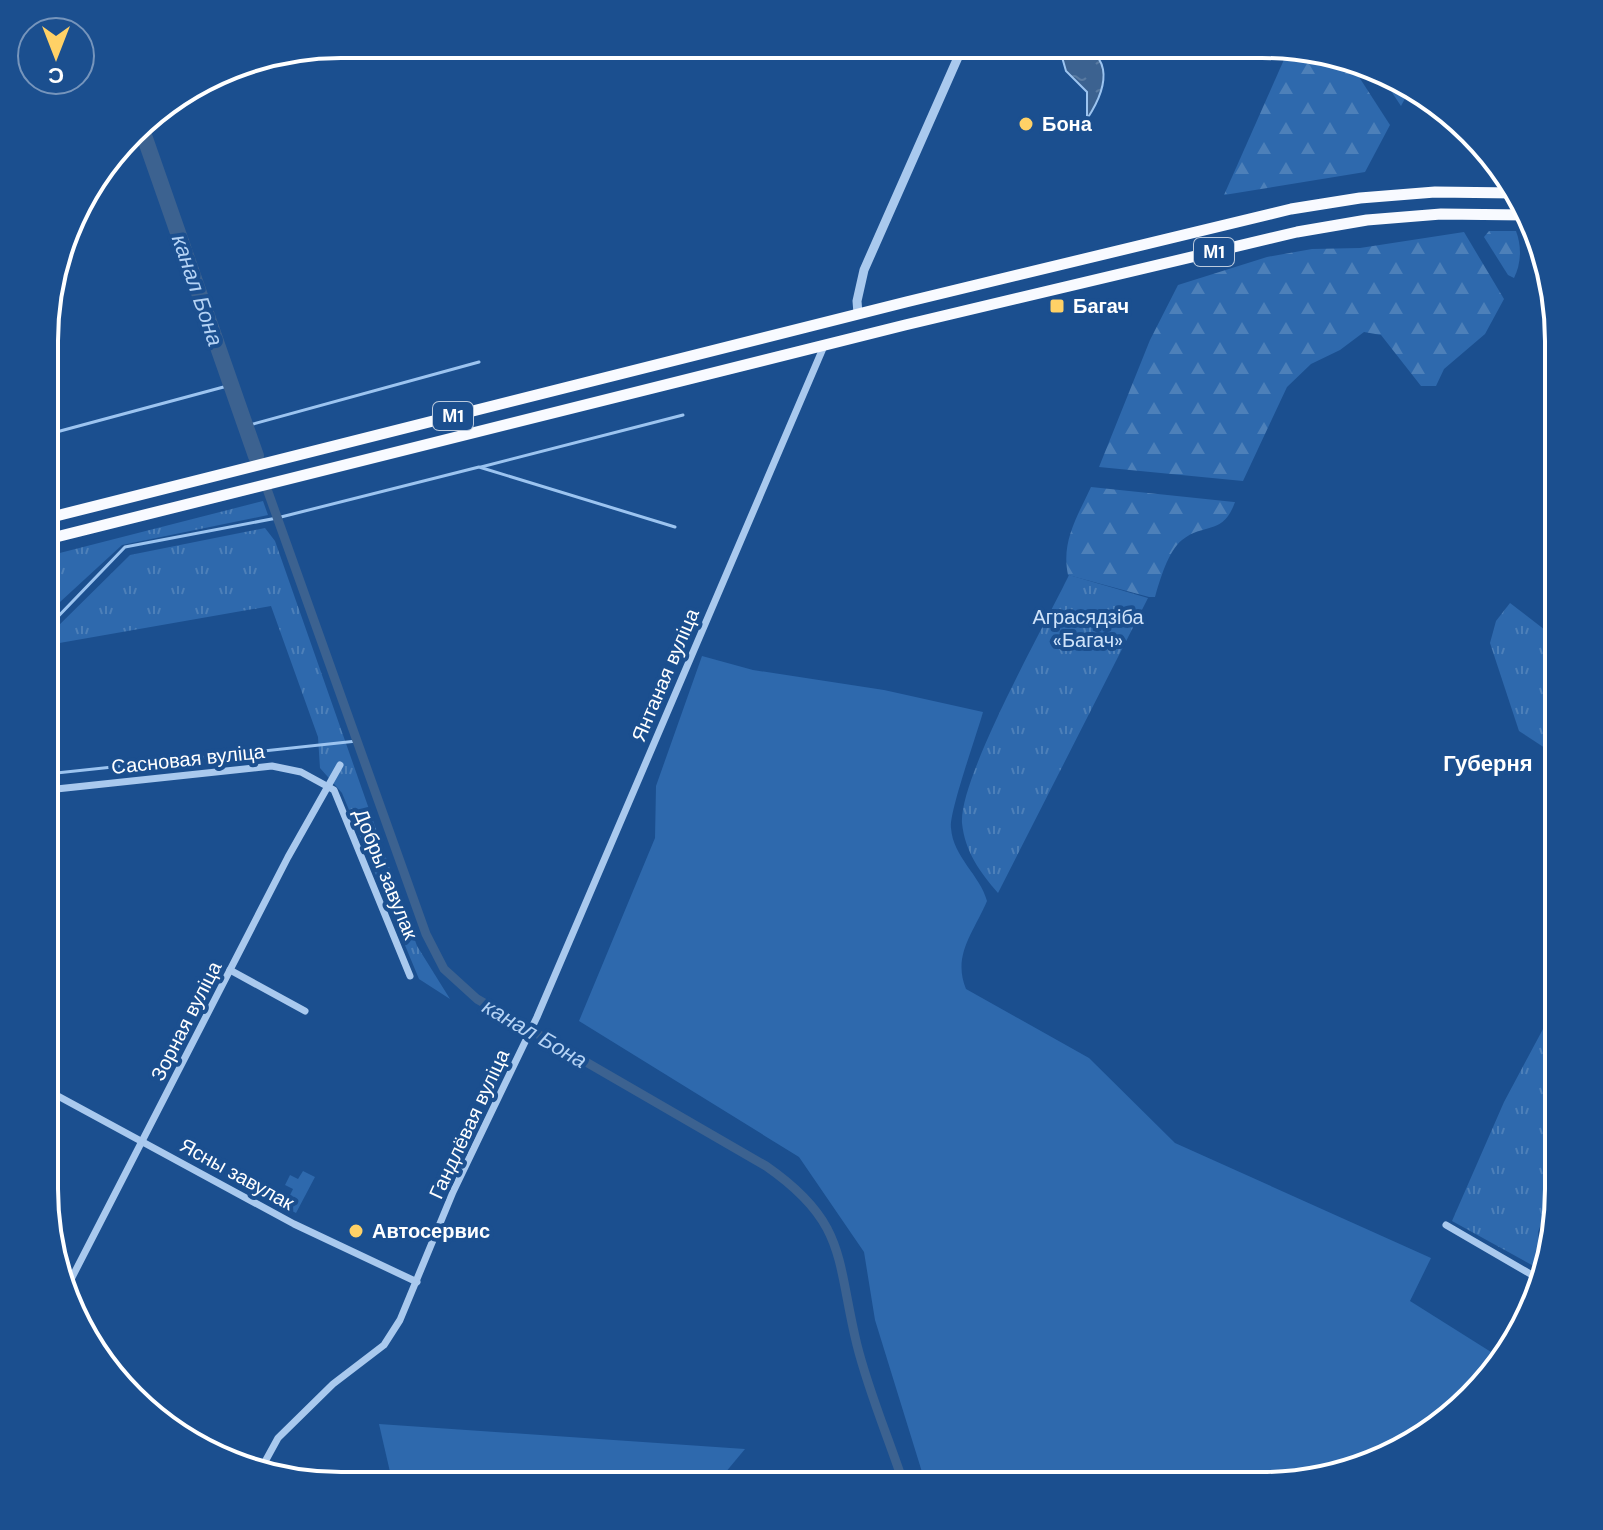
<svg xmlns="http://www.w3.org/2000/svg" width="1603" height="1530" font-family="'DM Sans',sans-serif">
<defs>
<pattern id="grass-tufts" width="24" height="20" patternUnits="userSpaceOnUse" patternTransform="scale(2)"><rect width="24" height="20" fill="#2e69ad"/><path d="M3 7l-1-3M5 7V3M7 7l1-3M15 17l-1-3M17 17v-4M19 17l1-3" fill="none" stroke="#4d80b9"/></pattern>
<pattern id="forest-firs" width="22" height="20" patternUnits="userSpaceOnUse" patternTransform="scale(2)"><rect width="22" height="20" fill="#2e69ad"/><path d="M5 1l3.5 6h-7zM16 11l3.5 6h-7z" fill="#4d80b9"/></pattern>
<pattern id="water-ripples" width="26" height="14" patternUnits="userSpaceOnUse" patternTransform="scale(2)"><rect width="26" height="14" fill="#3c6290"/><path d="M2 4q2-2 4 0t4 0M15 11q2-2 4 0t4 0" fill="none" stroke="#597aa1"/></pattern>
</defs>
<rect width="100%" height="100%" fill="#1b4f8f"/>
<!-- grass -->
<g fill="url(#grass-tufts)">
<path d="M263,501l5,14 -146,30 -74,68v-57z"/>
<path d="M265,528l10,13 142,405 33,53 -31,-20 -77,-186 -22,-25 -2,-31 -47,-131 -223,39v-9l82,-81z"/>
<path d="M1069,575l79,23 -150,295c-18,-21 -33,-41 -36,-70 -3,-46 83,-198 107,-248z"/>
<path d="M1510,603l48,37v85l-10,25 -29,-19 -29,-88 6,-22z"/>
<path d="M1558,1001v178l-20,53 3,38 -89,-49 52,-119z"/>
</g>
<!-- forest -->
<g fill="url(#forest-firs)">
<path d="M1290,46h10l50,17 40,62 -25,47 -141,23z"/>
<path d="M1379,73l33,12 -11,21z"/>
<path d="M1489,231h27c6,16 5,33 -2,47l-6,-3 -24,-38z"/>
<path d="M1464,232l40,67 -19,35 -41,35 -8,17h-15l-40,-51 -17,-3 -24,18 -29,14 -24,23 -44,94 -144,-14 51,-127 28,-55 89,-28 45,-8 48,-1z"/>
<path d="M1091,487l143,15h1c-12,34 -30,20 -53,38 -14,11 -22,40 -27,57h-6l-81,-22c-7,-33 9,-58 23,-88z"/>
</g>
<!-- garden -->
<g fill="#2e69ad">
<path d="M702,656l51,14 131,20 99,22c-6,22 -34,100 -32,116 2,29 29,47 36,73 -13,31 -35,54 -21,88l123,69 86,85 256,115 -21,43 89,56 -56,67 -85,46 -77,15h-355l-51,-165 -11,-68 -65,-95 -220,-136 76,-183 1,-52z"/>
<path d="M303,1171l12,6 -19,36 -12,-6 9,-18 -8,-4 5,-10 8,4z"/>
<path d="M379,1424l366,25 -25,30 -327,6z"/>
</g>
<!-- water -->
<path fill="url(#water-ripples)" stroke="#9cc4f0" stroke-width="2" d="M1062,46c53,0 48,38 25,73v-27l-21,-21 -6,-21z"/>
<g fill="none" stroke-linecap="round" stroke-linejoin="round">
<!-- stream -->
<g stroke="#9cc4f0" stroke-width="3">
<path d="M246,426l233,-64"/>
<path d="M49,434l182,-49"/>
<path d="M481,467l202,-52"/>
<path d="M48,627l77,-80 152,-29 202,-51 196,60"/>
<path d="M47,774l310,-33"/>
</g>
<!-- canal -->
<path stroke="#3c6290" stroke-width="9" d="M267,489l159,445 18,35 33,30 289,167c82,57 70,94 91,179 12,48 32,94 47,140"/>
<!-- river -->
<path stroke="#3c6290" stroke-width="16" d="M140,124l116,332"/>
<!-- minor -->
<g stroke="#a9c9ee" stroke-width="7">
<path d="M47,790l225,-24 29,6 33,18 76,186"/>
<path d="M230,970l75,41"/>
<path d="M45,1089l249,135 123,58"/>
<path d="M1446,1225l93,54"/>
<path d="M64,1293l224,-436 52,-92"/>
<path d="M261,1469l17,-31 55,-54 51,-39 16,-25 53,-128 84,-175 287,-671"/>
<path d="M814,1485h62"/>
</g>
<!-- tertiary -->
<path stroke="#a9c9ee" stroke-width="9" d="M858,314l-1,-13 7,-31 99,-224"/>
<!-- trunk -->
<g stroke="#f8faff" stroke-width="11">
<path d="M48,518l858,-216 385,-93 69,-11 75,-6 80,1"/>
<path d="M48,539l857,-214 392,-93 70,-12 74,-6 86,1"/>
</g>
</g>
<!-- markers -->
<g fill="#ffd166" stroke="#1b4f8f" stroke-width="3">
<circle cx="1026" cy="124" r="8"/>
<rect x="1049" y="298" width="16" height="16" rx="4"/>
<circle cx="356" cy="1231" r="8"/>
</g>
<g text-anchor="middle" stroke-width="8" stroke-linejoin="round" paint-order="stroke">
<!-- shield labels -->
<g fill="#1b4f8f" stroke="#bbcadd" stroke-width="2">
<rect x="1194" y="238" width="40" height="28" rx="6"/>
<rect x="433" y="402" width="40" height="28" rx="6"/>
</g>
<g font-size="18" font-weight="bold" fill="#fff">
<text x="1214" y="258">М1</text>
<text x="453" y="422">М1</text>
</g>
<!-- poi labels -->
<g font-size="20" font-weight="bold" fill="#fff" stroke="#1b4f8f" text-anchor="start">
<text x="1042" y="131">Бона</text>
<text x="1073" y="313">Багач</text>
<text x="372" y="1238">Автосервис</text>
</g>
<!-- park labels -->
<g font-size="20" fill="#cfe3fa" stroke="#1b4f8f">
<text x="1088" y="624">Аграсядзіба<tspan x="1088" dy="23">«Багач»</tspan></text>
</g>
<!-- street labels -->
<g font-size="20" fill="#fff" stroke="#1b4f8f">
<text transform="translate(665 675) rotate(-67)" y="7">Янтаная вуліца</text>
<text transform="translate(188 759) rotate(-6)" y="7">Сасновая вуліца</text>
<text transform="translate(386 874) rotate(68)" y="7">Добры завулак</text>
<text transform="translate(186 1021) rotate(-63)" y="7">Зорная вуліца</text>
<text transform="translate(469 1124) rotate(-65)" y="7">Гандлёвая вуліца</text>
<text transform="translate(237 1174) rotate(29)" y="7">Ясны завулак</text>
</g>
<!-- water labels -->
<g font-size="22" font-style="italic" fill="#b5d3f5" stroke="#1b4f8f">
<text transform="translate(198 290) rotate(71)" y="8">канал Бона</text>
<text transform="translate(535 1033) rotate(30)" y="8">канал Бона</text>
</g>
<!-- neighbourhood labels -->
<g font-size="22" font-weight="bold" fill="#fff" stroke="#1b4f8f">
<text x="1488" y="771">Губерня</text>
</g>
</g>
<!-- crop -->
<path d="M0 0H1603V1530H0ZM341 58H1262A283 283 0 0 1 1545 341V1189A283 283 0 0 1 1262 1472H341A283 283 0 0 1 58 1189V341A283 283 0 0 1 341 58Z" fill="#1b4f8f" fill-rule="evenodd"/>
<path fill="none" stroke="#fff" stroke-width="4" d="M341 58H1262A283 283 0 0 1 1545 341V1189A283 283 0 0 1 1262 1472H341A283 283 0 0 1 58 1189V341A283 283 0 0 1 341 58Z"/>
<!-- north arrow -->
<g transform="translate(56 56) rotate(180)"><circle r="38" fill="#1b4f8f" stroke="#7695bc" stroke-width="2"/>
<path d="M0-6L14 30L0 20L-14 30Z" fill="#ffd166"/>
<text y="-12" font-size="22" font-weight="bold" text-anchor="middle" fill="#ffffff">С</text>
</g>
</svg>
